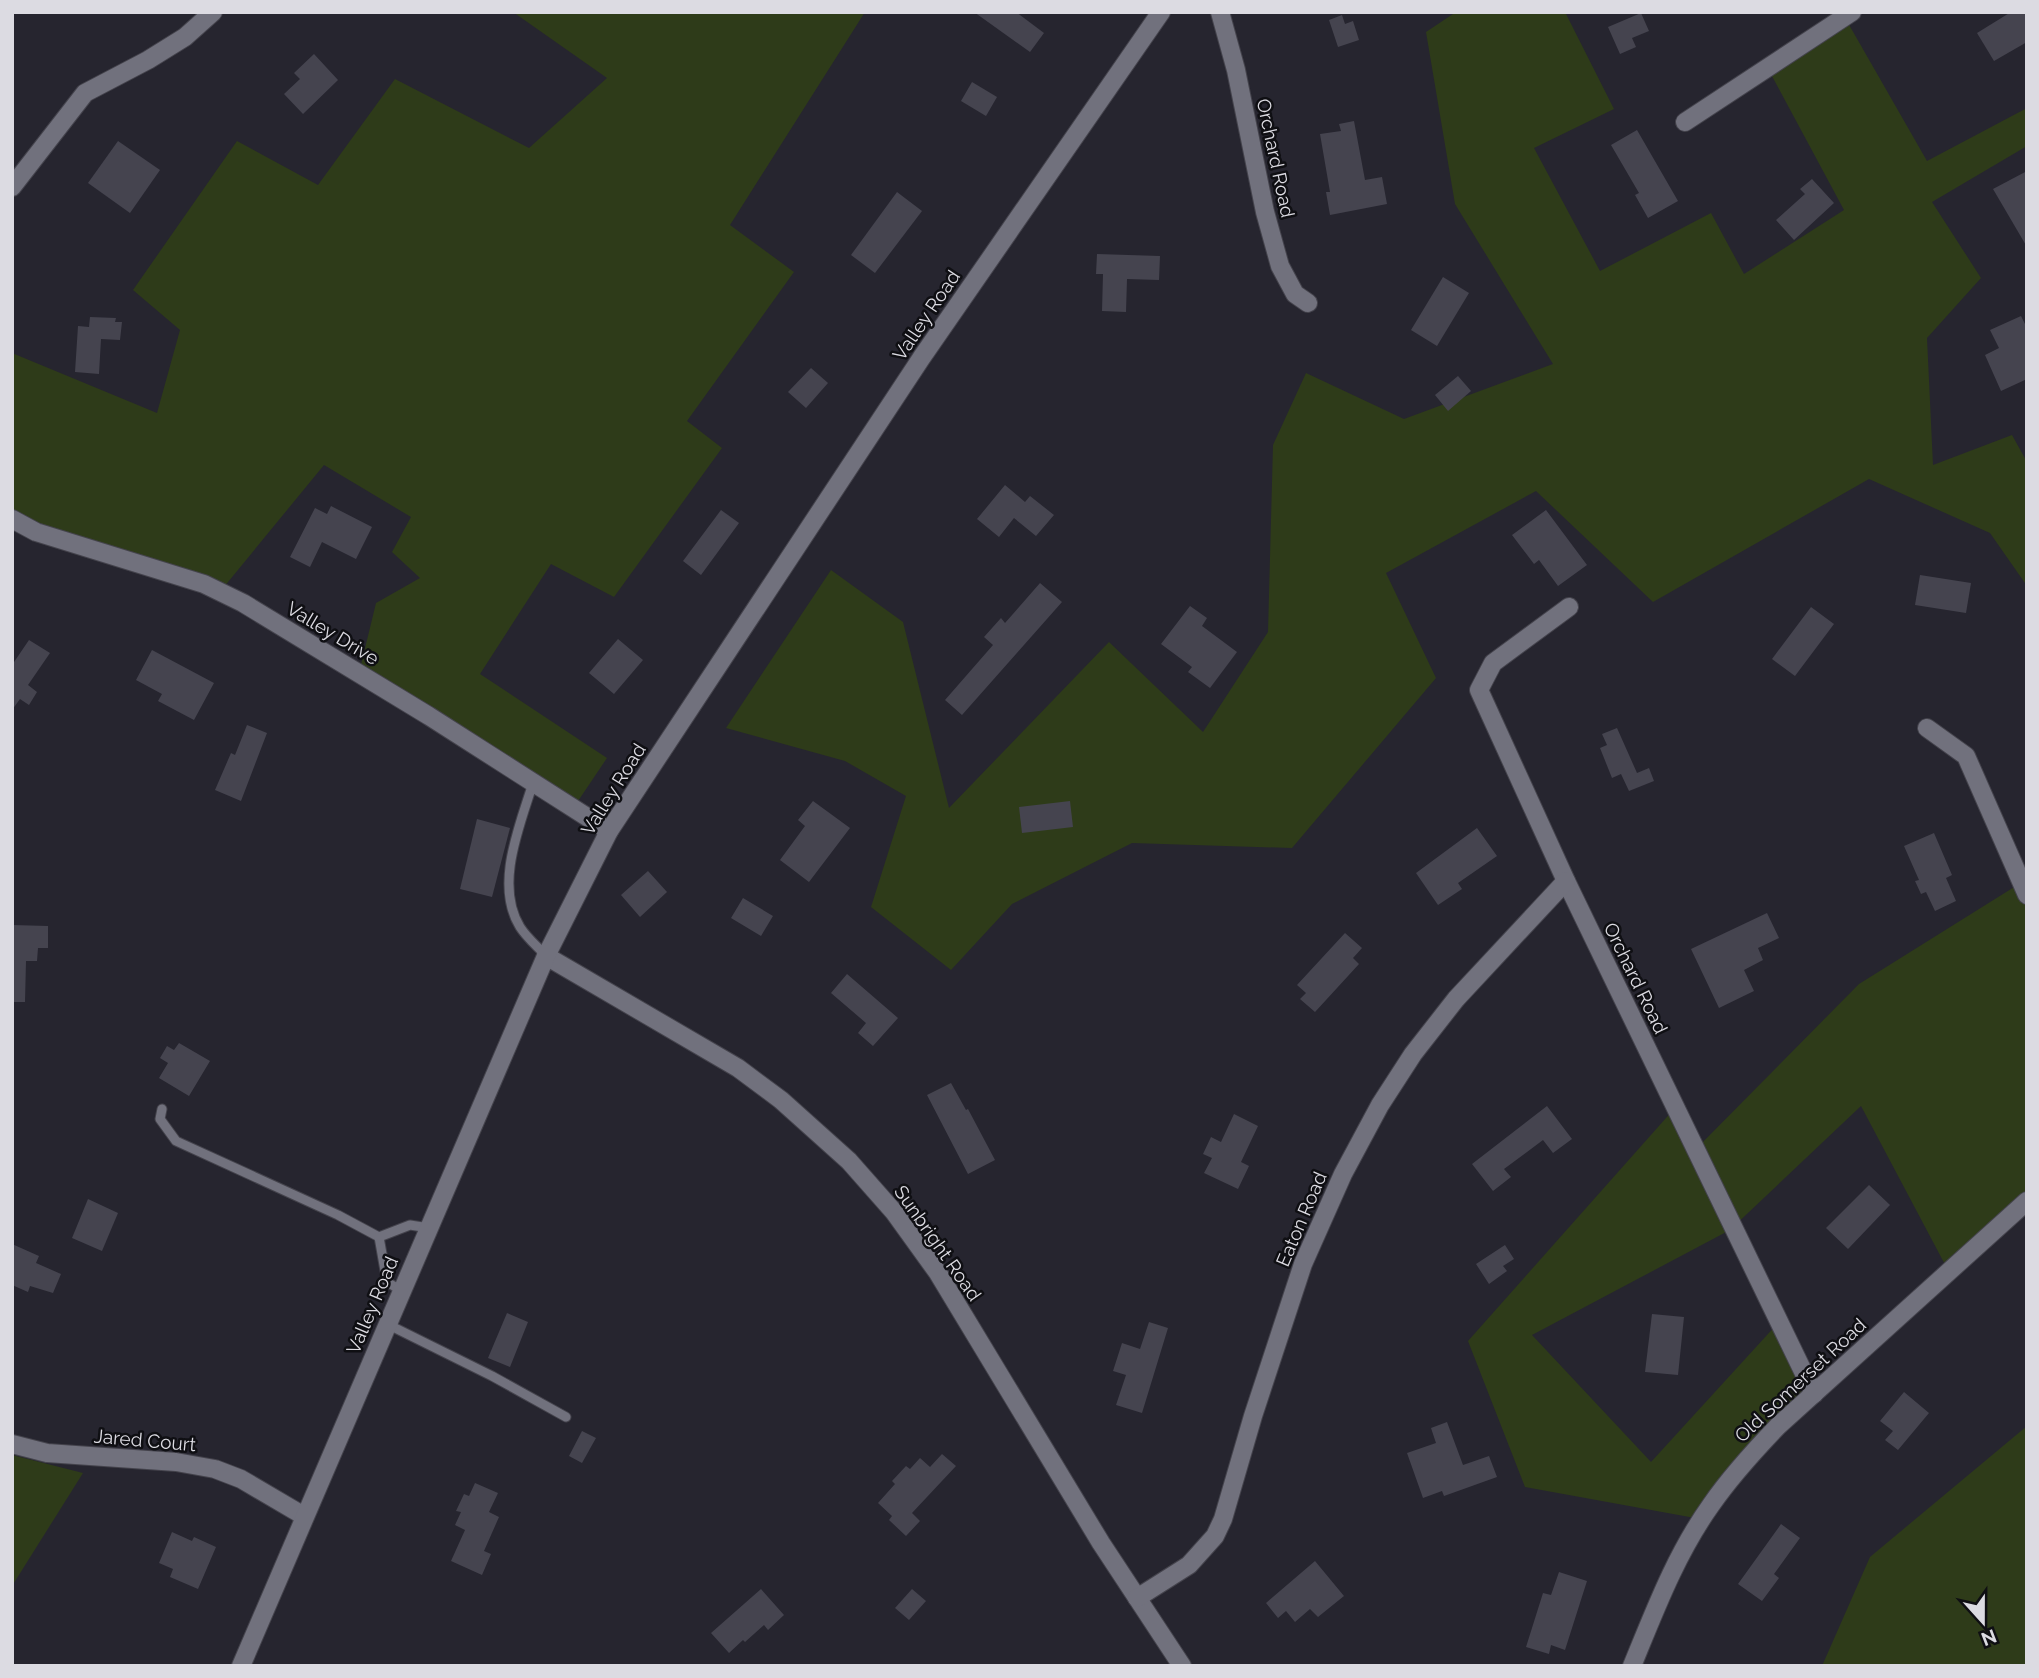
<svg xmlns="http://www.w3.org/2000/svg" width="2039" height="1678" font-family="Raleway,sans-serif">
<rect width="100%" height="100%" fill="#26252f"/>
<!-- green -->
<g fill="#2e3b19">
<path d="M513,12h352l-135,213 64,47 -107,149 35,27 -108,149 -63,-33 -71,110 127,84 -37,55 -211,-140 17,-70 44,-25 -28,-26 19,-35 -87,-52 -105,128 -207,-76v-164l145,60 23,-83 -47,-40 104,-149 81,44 77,-106 134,69 78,-70z"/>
<path d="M1456,12h109l49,97 -80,39 66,123 111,-58 33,61 100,-64 -78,-145 78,-49 83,145 100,-53v38l-95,56 49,76 -54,60 6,127 79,-30 15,27v124l-37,-53 -121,-54 -216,123 -117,-111 -150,82 50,105 -144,170 -160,-5 -120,61 -61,66 -80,-63 35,-111 -61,-35 -119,-33 105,-158 72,52 46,186 160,-166 94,90 65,-100 5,-187 33,-72 98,46 149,-55 -98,-160 -29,-172z"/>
<path d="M2019,884l8,8v315l-77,67 -89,-168 -131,124 -198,105 119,127 127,-139 26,69 -109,126 -170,-31 -57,-146 206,-232 20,42 165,-167z"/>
<path d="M2027,1426v240h-205l48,-109z"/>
<path d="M12,1455l71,18 -71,113z"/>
</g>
<!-- building -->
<g fill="#45444f">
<path d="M974,12h42l28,21 -14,19z"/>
<path d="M2011,12h16v30l-33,19 -17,-28z"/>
<path d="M1641,13l8,18 -17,7 4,9 -16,7 -12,-27z"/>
<path d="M1342,15l3,9 8,-3 6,19 -21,7 -9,-27z"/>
<path d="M314,54l24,26 -35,34 -19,-20 16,-15 -6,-6z"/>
<path d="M972,82l25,15 -11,19 -25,-15z"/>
<path d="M1354,121l11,59 17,-3 5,27 -57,11 -4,-23h4l-10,-58 21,-3 -2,-7z"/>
<path d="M1637,130l41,71 -30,17 -13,-23 4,-2 -28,-48z"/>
<path d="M118,141l42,29 -30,43 -42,-30z"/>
<path d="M2027,171v76l-34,-58z"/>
<path d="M1812,179l22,24 -40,37 -18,-20 29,-26 -5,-5z"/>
<path d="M897,192l25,19 -47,62 -24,-18z"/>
<path d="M1097,254l63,2 -1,24 -32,-1 -1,33 -24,-1 1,-37h-7z"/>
<path d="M1443,277l26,16 -32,53 -26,-16z"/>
<path d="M2021,316l6,12v51l-26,12 -16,-36 14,-7 -9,-18z"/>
<path d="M90,317l26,1 -1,4h7l-2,18 -19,-1 -2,35 -24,-2 3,-46 11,1z"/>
<path d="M811,368l17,15 -22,25 -18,-16z"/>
<path d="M1458,376l13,15 -23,20 -13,-16z"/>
<path d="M1005,485l20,17 5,-6 24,19 -18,21 -22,-18 -15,19 -22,-18z"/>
<path d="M331,506l41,21 -16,32 -34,-17 -12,25 -20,-10 25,-49 12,6z"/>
<path d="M721,510l18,13 -38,52 -18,-14z"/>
<path d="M1546,510l41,55 -29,21 -19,-26 -5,4 -22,-29z"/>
<path d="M1920,575l51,8 -5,30 -51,-8z"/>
<path d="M1040,583l22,19 -100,113 -17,-15 48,-55 -9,-8 17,-19 4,5z"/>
<path d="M1190,606l17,12 -5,8 35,26 -27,36 -22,-16 4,-5 -31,-23z"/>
<path d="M1811,607l23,17 -39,52 -23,-17z"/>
<path d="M618,639l25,21 -29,34 -25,-21z"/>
<path d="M29,640l21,13 -22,32 9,7 -8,13 -9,-6 -8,11v-45z"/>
<path d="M152,650l62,33 -20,37 -36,-19 4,-7 -26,-14z"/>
<path d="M247,725l20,8 -26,68 -26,-11 16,-37 4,2z"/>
<path d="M1617,728l20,45 12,-5 5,13 -25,10 -8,-17 -9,4 -12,-30 7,-3 -5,-11z"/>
<path d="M813,801l37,27 -41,54 -29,-22 25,-34 -7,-6z"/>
<path d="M1070,801l3,26 -51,6 -3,-26z"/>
<path d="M477,819l33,9 -18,69 -32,-8z"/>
<path d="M1477,828l20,28 -39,27 4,6 -24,16 -22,-32z"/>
<path d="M1934,833l18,42 -6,3 10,23 -21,10 -9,-19 -5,2 -6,-13 4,-1 -15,-34z"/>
<path d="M648,871l19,21 -27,25 -19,-22z"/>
<path d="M743,898l30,18 -12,20 -30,-18z"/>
<path d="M1767,913l12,25 -21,10 5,12 -19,10 10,21 -35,17 -28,-59z"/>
<path d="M12,925l36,1v22h-10l-1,13h-11l-1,41h-13z"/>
<path d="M1345,933l17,15 -9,10 6,6 -44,48 -15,-13 6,-6 -9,-8z"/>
<path d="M847,974l51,44 -25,28 -15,-13 8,-10 -35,-30z"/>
<path d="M179,1043l31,18 -21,35 -30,-18 9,-15 -8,-5 7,-12 7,4z"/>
<path d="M951,1083l15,27 2,-1 27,51 -27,14 -41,-79z"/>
<path d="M1547,1106l25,33 -19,14 -10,-13 -39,29 7,8 -18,14 -21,-27z"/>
<path d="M1234,1114l24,12 -17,36 8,4 -11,23 -34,-16 8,-15 -9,-4 8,-17 10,5z"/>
<path d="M1869,1185l21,20 -42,44 -22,-21z"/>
<path d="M88,1199l30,14 -16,38 -30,-13z"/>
<path d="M12,1244l27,12 -3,7 25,11 -8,19 -23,-7 -2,6 -16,-7z"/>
<path d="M1505,1245l9,14 -11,7 4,5 -18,13 -13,-20z"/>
<path d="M507,1313l21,9 -18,45 -22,-9z"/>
<path d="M1652,1314l32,3 -6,58 -33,-3z"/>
<path d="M1149,1322l19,6 -26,85 -26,-8 10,-30 -13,-4 9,-28 18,6z"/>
<path d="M1904,1392l25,21 -31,37 -13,-10 8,-9 -13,-10z"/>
<path d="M1447,1422l16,43 26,-9 8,21 -53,19 -2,-5 -19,7 -16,-45 29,-10 -5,-15z"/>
<path d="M582,1431l14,7 -14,25 -13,-7z"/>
<path d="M942,1454l14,12 -44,47 8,8 -14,15 -17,-16 3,-4 -14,-13 17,-19 -3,-3 14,-15 4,3 10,-11 10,9z"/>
<path d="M475,1483l23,10 -9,19 10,5 -15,34 7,3 -9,21 -31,-14 14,-31 -10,-5 6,-13 -5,-1 8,-17 5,2z"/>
<path d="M1781,1524l19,14 -26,36 5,4 -17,23 -24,-17z"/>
<path d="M172,1532l20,9 2,-4 22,10 -18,42 -28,-12 3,-8 -14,-6z"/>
<path d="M1315,1561l29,35 -26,21 -8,-8 -15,13 -9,-11 -8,7 -12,-15z"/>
<path d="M1559,1572l28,9 -22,69 -14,-5 -2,9 -23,-7 17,-54 8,2z"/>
<path d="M761,1589l23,26 -16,15 -4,-5 -19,17 -2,-2 -14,13 -18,-20z"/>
<path d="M912,1589l14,12 -17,19 -14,-12z"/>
</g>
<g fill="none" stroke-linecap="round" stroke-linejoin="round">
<defs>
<g id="lane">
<path d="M533,783c-13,42 -39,102 -13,144 7,11 18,20 26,29"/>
<path d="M162,1109l-2,10 16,22 162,74 41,22"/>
<path d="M402,1291l-15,-9 -8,-45 31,-12 19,3"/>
<path d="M387,1324l105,52 74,41"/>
</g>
<g id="street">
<path d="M1220,12l16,58 29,142 15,54 15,28 13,9"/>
<path d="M1685,122l167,-110"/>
<path d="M12,187l73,-94 63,-33 37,-23 28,-25"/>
<path d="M1569,607l-76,56 -14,27 87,191 248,513"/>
<path d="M1927,728l39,28 61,139"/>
<path d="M546,956l192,112 43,32 68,61 45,51 44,61 163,270 81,123"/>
<path d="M12,1444l35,9 129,9 39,7 26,10 63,37"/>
<path d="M1137,1598l52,-33 26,-29 8,-17 30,-103 50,-152 40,-90 37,-69 33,-51 43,-55 110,-118"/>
<path d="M1632,1666c23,-56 44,-112 79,-161 20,-29 43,-54 67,-79l249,-225"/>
</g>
<g id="secondary">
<path d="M12,519l24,13 168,52 39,19 186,113 180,115"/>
<path d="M241,1666l305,-710 63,-125 313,-474 239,-345"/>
</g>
</defs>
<!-- lane casing -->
<use href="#lane" stroke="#44434c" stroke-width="11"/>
<!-- street casing -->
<use href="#street" stroke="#44434c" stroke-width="20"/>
<!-- secondary casing -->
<use href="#secondary" stroke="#44434c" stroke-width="20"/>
<!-- lane -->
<use href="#lane" stroke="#71717d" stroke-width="9"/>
<!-- street -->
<use href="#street" stroke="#71717d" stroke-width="18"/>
<!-- secondary -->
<use href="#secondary" stroke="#71717d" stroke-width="18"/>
</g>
<g text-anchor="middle" stroke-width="5" stroke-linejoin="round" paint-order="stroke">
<!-- street labels -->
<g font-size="19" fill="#dcdbe2" stroke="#0f0f13">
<text transform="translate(1276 158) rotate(78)" y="7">Orchard Road</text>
<text transform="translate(926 315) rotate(-56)" y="7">Valley Road</text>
<text transform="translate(333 633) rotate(31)" y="7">Valley Drive</text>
<text transform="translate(613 789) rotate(-58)" y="7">Valley Road</text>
<text transform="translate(1636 978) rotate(64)" y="7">Orchard Road</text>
<text transform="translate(1301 1219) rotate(-67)" y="7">Eaton Road</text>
<text transform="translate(938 1243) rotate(55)" y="7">Sunbright Road</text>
<text transform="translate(372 1305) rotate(-67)" y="7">Valley Road</text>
<text transform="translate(1800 1380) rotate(-43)" y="7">Old Somerset Road</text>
<text transform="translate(145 1440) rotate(5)" y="7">Jared Court</text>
</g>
</g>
<!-- border -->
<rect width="2039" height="1678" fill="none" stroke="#dcdbe2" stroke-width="28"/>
<!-- north arrow -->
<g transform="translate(1983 1622) rotate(159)" stroke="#0f0f13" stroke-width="5" paint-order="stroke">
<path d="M0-5L12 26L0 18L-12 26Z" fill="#dcdbe2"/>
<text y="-10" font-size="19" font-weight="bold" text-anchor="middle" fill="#dcdbe2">N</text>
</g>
</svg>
